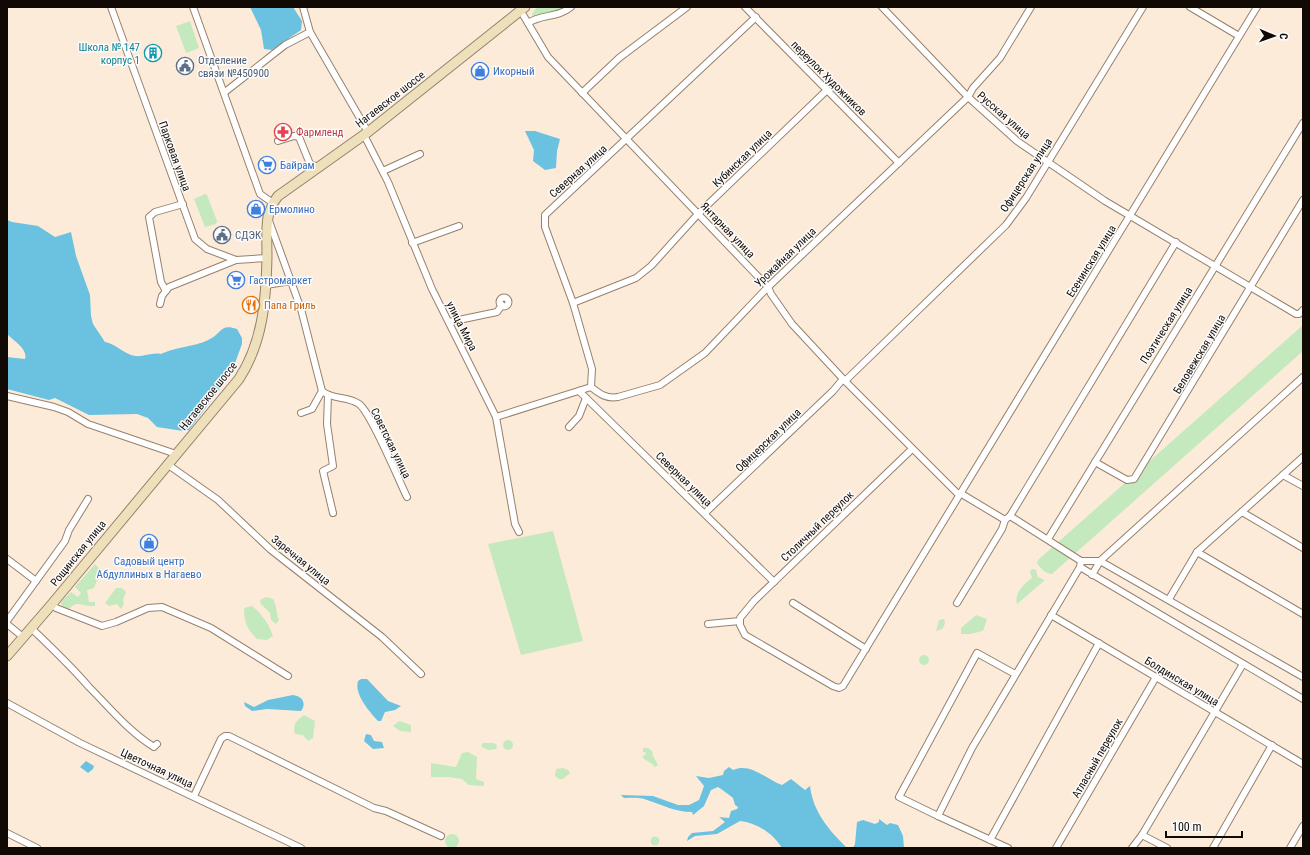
<svg xmlns="http://www.w3.org/2000/svg" width="1310" height="855" font-family="'Roboto Condensed',sans-serif">
<rect width="100%" height="100%" fill="#fdebd9"/>
<!-- green -->
<g fill="#c4e9be">
<path d="M537,7h31l-20,8 -15,2 -1,-3z"/>
<path d="M190,21l9,27 -13,5 -10,-27z"/>
<path d="M205,194l2,1 10,26 -1,3 -11,3 -11,-28z"/>
<path d="M1303,325v26l-251,223c-8,-1 -11,-5 -15,-11l1,-3z"/>
<path d="M553,531l30,110 -62,14 -33,-111z"/>
<path d="M95,564l6,6 -7,18 -7,2 2,12h6v4c-14,1 -17,-7 -26,3l-7,-2 -1,-5 10,-10 7,5 3,-4 -6,-6z"/>
<path d="M1033,569l3,1 2,7 7,3 -28,24c-3,-11 7,-20 15,-26l-2,-7z"/>
<path d="M116,588h6l4,4 -3,8 1,4 -3,5 -4,-5 -8,2 -4,-3z"/>
<path d="M266,597l7,2c4,7 3,14 6,21l-3,4 -5,-4 -1,-7 -9,-9 -1,-4z"/>
<path d="M252,606c9,7 18,19 21,30l-6,4 -10,-1c-10,-10 -13,-16 -13,-31z"/>
<path d="M976,615l11,4 -4,12 -13,3h-9v-6z"/>
<path d="M944,619l1,5 -3,5 -6,2 3,-11z"/>
<circle cx="924" cy="660" r="5"/>
<path d="M304,715l11,6 -2,17 -5,3 -5,-6 -8,-1c-3,-9 2,-14 9,-19z"/>
<path d="M399,721l12,4v7l-11,-1 -7,-5z"/>
<circle cx="508" cy="745" r="5"/>
<path d="M483,743h11l3,2 -1,4 -8,1 -7,-4z"/>
<path d="M643,748h5l4,3 1,5 5,9 -3,2c-4,-5 -9,-6 -13,-10l5,-4 -4,-1z"/>
<path d="M468,752l9,5 -1,22 8,3v4l-15,-1 -7,-6 -14,-2h-17v-14l25,4 6,-14z"/>
<path d="M563,768l5,2 2,3 -7,6h-4l-4,-3 1,-7z"/>
<circle cx="452" cy="841" r="7"/>
<circle cx="655" cy="841" r="4.5"/>
</g>
<!-- water -->
<g fill="#6ac1e0">
<path d="M250,7h43l9,14 -1,9 -29,20 -8,-1 -3,-19z"/>
<path d="M525,131h10l25,8 -3,12 -1,17 -11,2 -12,-9 1,-11z"/>
<path d="M7,220l5,2 26,4 17,11 16,-5 5,24 14,39 1,21 2,8 12,18c11,2 19,12 30,14 9,1 17,-4 26,-2 14,-7 38,-8 49,-15 12,-6 10,-16 27,-10l5,9v6l-11,30 -42,56 -6,1 -26,-4 -9,-9 -11,-4 -48,1 -34,-17 -6,2 -42,-11v-32l18,2c3,-10 -11,-18 -18,-25z"/>
<path d="M361,679h6l21,22 13,5 -6,4 -10,2 -4,9h-3c-9,-10 -24,-27 -20,-40z"/>
<path d="M293,695c9,1 14,8 8,16l-34,-2 -15,2 -7,-5 -1,-4 10,5 14,-7z"/>
<path d="M366,734l5,1 3,6 8,1 2,6 -11,1 -9,-8z"/>
<path d="M86,761l8,5 -1,3 -5,4 -8,-6z"/>
<path d="M729,767l4,3c17,-8 33,9 49,15l9,-6 14,11 5,-4c3,26 19,44 37,62h-65c-9,-15 -25,-25 -42,-27l-23,13 -22,2 -8,5 1,-4 4,-4 21,-2 12,-9 -6,-5 10,1 2,-7 6,-2 1,-2 -3,-2 -2,-7c-5,-4 -10,-8 -15,-11l-7,3 -7,16 -11,9 -1,-3c-17,0 -29,-7 -45,-12 -7,-3 -15,-2 -23,-2l-3,-3 32,1 25,9h11l10,-5 5,-14 -8,-10 13,2 14,-3 1,-4z"/>
<path d="M879,819l8,6 3,-2 8,2 5,11 1,12h-51l2,-4 2,-22 6,-2 12,4 4,-2z"/>
</g>
<g fill="none" stroke-linecap="round" stroke-linejoin="round">
<defs>
<g id="street">
<path d="M111,7l84,232 12,10 29,11 31,-2"/>
<path d="M193,7l67,187 13,9"/>
<path d="M303,7l7,25 58,100"/>
<path d="M745,7l154,156"/>
<path d="M882,7l86,90 49,44 88,60 191,113h3l4,-4"/>
<path d="M1190,7l49,29"/>
<path d="M519,8l29,49 220,230 3,7 21,30 53,57 114,114"/>
<path d="M528,23c13,-9 30,-5 43,-16"/>
<path d="M225,92l60,-47 25,-13"/>
<path d="M582,93l37,-35 68,-51"/>
<path d="M364,135l24,47 44,107 64,128 19,107 4,8"/>
<path d="M278,141l16,-5 5,1 11,27 9,3"/>
<path d="M383,171l37,-17"/>
<path d="M268,218l33,91 21,82c11,9 26,5 37,13 13,10 39,75 48,93"/>
<path d="M412,243l47,-17"/>
<path d="M266,285l25,-4"/>
<path d="M166,291l-5,-9 -12,-65 6,-5 28,-8"/>
<circle cx="504" cy="302" r="4.5"/>
<path d="M573,303l63,-25 15,-12 47,-52 129,-124"/>
<path d="M160,304l2,-8 7,-9 67,-27"/>
<path d="M449,322l48,-10 5,-7"/>
<path d="M845,381l161,-156 20,-27 117,-191"/>
<path d="M591,387l1,-18 -19,-66 -28,-76v-12l211,-198"/>
<path d="M579,391l195,191"/>
<path d="M328,395l-1,29 6,42 -10,5 10,42"/>
<path d="M7,396l47,11 14,5 20,12 88,30"/>
<path d="M301,413l11,-4 10,-18"/>
<path d="M496,417l95,-30c9,7 15,12 27,10l42,-12 45,-32 63,-66 200,-190 5,-9 27,-30 31,-51"/>
<path d="M569,427l10,-11 7,-18"/>
<path d="M912,449l-158,152 -14,17v7l5,10 88,51 6,2 4,-2 414,-679"/>
<path d="M1095,462l32,18 7,-1 169,-279"/>
<path d="M167,464l51,36 53,50 111,87 39,37"/>
<path d="M1283,475l20,11"/>
<path d="M960,493l45,27"/>
<path d="M1242,512l61,36"/>
<path d="M705,513l128,-122 10,-12"/>
<path d="M1010,516l71,45h19l203,116"/>
<path d="M1048,539l255,-416"/>
<path d="M1197,552l106,62"/>
<path d="M7,559l29,22"/>
<path d="M1080,567l223,132"/>
<path d="M1092,575l8,-14 203,-184"/>
<path d="M1169,599l28,-47 106,-95"/>
<path d="M793,603l73,46"/>
<path d="M957,603l45,-74 3,-9 5,-4 166,-274"/>
<path d="M52,604l4,4 46,18 14,-4 32,-14 14,-1 49,21 77,48"/>
<path d="M1051,615l252,149"/>
<path d="M7,621l58,-80 4,-11 19,-31"/>
<path d="M7,624l16,13"/>
<path d="M708,624l32,-3"/>
<path d="M31,628c20,19 40,38 58,59 21,21 39,44 65,60l3,-3"/>
<path d="M7,703l73,40 221,105"/>
<path d="M194,796l27,-57 4,-3h4l145,72 12,3 55,25"/>
<path d="M938,816l-39,-19 78,-144 38,21"/>
<path d="M7,833l30,15"/>
<path d="M1142,835l25,13"/>
<path d="M990,840l109,-197"/>
<path d="M1008,848l-70,-32 34,-68 108,-181 1,-6"/>
<path d="M1056,848l100,-171"/>
<path d="M1132,848l10,-13 101,-171"/>
<path d="M1213,848l59,-103"/>
<path d="M1290,848l13,-22"/>
</g>
<path id="secondary" d="M7,656l45,-52 187,-225c24,-37 27,-79 28,-122 0,-13 -1,-26 1,-40l5,-14 5,-7 90,-64 157,-125"/>
</defs>
<!-- street casing -->
<use href="#street" stroke="#96816d" stroke-width="8"/>
<!-- secondary casing -->
<use href="#secondary" stroke="#96816d" stroke-width="11"/>
<!-- street -->
<use href="#street" stroke="#fff" stroke-width="6"/>
<!-- secondary -->
<use href="#secondary" stroke="#ede0bb" stroke-width="9"/>
</g>
<!-- icons -->
<defs>
<symbol id="building-ring" viewBox="-11 -11 22 22"><circle r="9.5" fill="#fcfcfc" stroke="#0f9aa8" stroke-width="1.5"/><path d="M-4-6H4V6H1V3H-1V6H-4ZM-2.5-4.3h1.7v1.8h-1.7ZM.8-4.3h1.7v1.8H.8ZM-2.5-1h1.7V.8h-1.7ZM.8-1h1.7V.8H.8Z" fill="#0f9aa8"/></symbol>
<symbol id="civic-ring" viewBox="-11 -11 22 22"><circle r="9.5" fill="#fcfcfc" stroke="#5c6f8a" stroke-width="1.5"/><path d="M-.6-6.5H3V-4.5H.6V-3L4-1V1h2V6H-6V1h2V-1L-.6-3ZM-1.2 2.5V6h2.4V2.5Z" fill="#5c6f8a"/></symbol>
<symbol id="shop-ring" viewBox="-11 -11 22 22"><circle r="9.5" fill="#fcfcfc" stroke="#3f7fe0" stroke-width="1.5"/><path d="M-5-2.5h2.3a2.7 3.5 0 0 1 5.4 0H5L5.5 6h-11ZM-1.5-2.5h3a1.5 2.3 0 0 0-3 0Z" fill="#3f7fe0"/></symbol>
<symbol id="pharmacy-ring" viewBox="-11 -11 22 22"><circle r="9.5" fill="#fcfcfc" stroke="#e0444e" stroke-width="1.5"/><path d="M-2-6h4v4h4v4h-4v4h-4v-4h-4v-4h4Z" fill="#e0444e"/></symbol>
<symbol id="supermarket-ring" viewBox="-11 -11 22 22"><circle r="9.5" fill="#fcfcfc" stroke="#3f7fe0" stroke-width="1.5"/><path d="M-6-5.5h2.5l.6 2H6L4.5 2H-2.5L-4.4-4H-6ZM-1.5 3.2a1.3 1.3 0 1 0 .1 0ZM3 3.2a1.3 1.3 0 1 0 .1 0Z" fill="#3f7fe0"/></symbol>
<symbol id="restaurant-ring" viewBox="-11 -11 22 22"><circle r="9.5" fill="#fcfcfc" stroke="#e8710a" stroke-width="1.5"/><path d="M-5-6h1v4h1v-4h1v4h1v-4h1v5L-1.5 .5V6h-2V.5L-5-1ZM5-6V6H3V1.5H1.5Q1.5-4 5-6Z" fill="#e8710a"/></symbol>
</defs>
<g fill-rule="evenodd">
<use href="#building-ring" x="143" y="43" width="20" height="20"/>
<use href="#civic-ring" x="175" y="56" width="20" height="20"/>
<use href="#shop-ring" x="470" y="61" width="20" height="20"/>
<use href="#pharmacy-ring" x="273" y="122" width="20" height="20"/>
<use href="#supermarket-ring" x="257" y="155" width="20" height="20"/>
<use href="#shop-ring" x="246" y="199" width="20" height="20"/>
<use href="#civic-ring" x="212" y="225" width="20" height="20"/>
<use href="#supermarket-ring" x="226" y="270" width="20" height="20"/>
<use href="#restaurant-ring" x="241" y="295" width="20" height="20"/>
<use href="#shop-ring" x="139" y="533" width="20" height="20"/>
</g>
<g text-anchor="middle" stroke-width="3" stroke-linejoin="round" paint-order="stroke">
<!-- culture labels -->
<g font-size="11" fill="#0d838f" stroke="#fcfcfc" text-anchor="end">
<text x="140" y="51">Школа № 147<tspan x="140" dy="13">корпус 1</tspan></text>
</g>
<!-- service labels -->
<g font-size="11" fill="#4e5e75" stroke="#fcfcfc" text-anchor="start">
<text x="198" y="64">Отделение<tspan x="198" dy="13">связи №450900</tspan></text>
<text x="235" y="239">СДЭК</text>
</g>
<!-- shop labels -->
<g font-size="11" fill="#366cbe" stroke="#fcfcfc" text-anchor="start">
<text x="493" y="75">Икорный</text>
<text x="280" y="169">Байрам</text>
<text x="269" y="213">Ермолино</text>
<text x="249" y="284">Гастромаркет</text>
<text x="149" y="565" text-anchor="middle">Садовый центр<tspan x="149" dy="13">Абдуллиных в Нагаево</tspan></text>
</g>
<!-- street labels -->
<g font-size="11" fill="#110a04" stroke="#fcfcfc">
<text transform="translate(829 78) rotate(45)" y="4">переулок Художников</text>
<text transform="translate(390 99) rotate(-38)" y="4">Нагаевское шоссе</text>
<text transform="translate(1004 115) rotate(41)" y="4">Русская улица</text>
<text transform="translate(175 156) rotate(70)" y="4">Парковая улица</text>
<text transform="translate(742 158) rotate(-44)" y="4">Кубинская улица</text>
<text transform="translate(578 171) rotate(-42)" y="4">Северная улица</text>
<text transform="translate(1026 175) rotate(-57)" y="4">Офицерская улица</text>
<text transform="translate(728 230) rotate(46)" y="4">Янтарная улица</text>
<text transform="translate(785 257) rotate(-44)" y="4">Урожайная улица</text>
<text transform="translate(1091 261) rotate(-58)" y="4">Есенинская улица</text>
<text transform="translate(1166 325) rotate(-58)" y="4">Поэтическая улица</text>
<text transform="translate(462 326) rotate(63)" y="4">улица Мира</text>
<text transform="translate(1199 354) rotate(-59)" y="4">Беловежская улица</text>
<text transform="translate(208 396) rotate(-51)" y="4">Нагаевское шоссе</text>
<text transform="translate(768 440) rotate(-44)" y="4">Офицерская улица</text>
<text transform="translate(391 443) rotate(64)" y="4">Советская улица</text>
<text transform="translate(684 479) rotate(44)" y="4">Северная улица</text>
<text transform="translate(817 526) rotate(-44)" y="4">Столичный переулок</text>
<text transform="translate(78 553) rotate(-51)" y="4">Рощинская улица</text>
<text transform="translate(301 560) rotate(39)" y="4">Заречная улица</text>
<text transform="translate(1182 681) rotate(31)" y="4">Болдинская улица</text>
<text transform="translate(1097 758) rotate(-60)" y="4">Атласный переулок</text>
<text transform="translate(157 768) rotate(25)" y="4">Цветочная улица</text>
</g>
<!-- health labels -->
<g font-size="11" fill="#be3a42" stroke="#fcfcfc" text-anchor="start">
<text x="296" y="136">Фармленд</text>
</g>
<!-- food labels -->
<g font-size="11" fill="#c56008" stroke="#fcfcfc" text-anchor="start">
<text x="264" y="309">Папа Гриль</text>
</g>
</g>
<!-- border -->
<rect width="1310" height="855" fill="none" stroke="#110a04" stroke-width="16"/>
<!-- north arrow -->
<g transform="translate(1274 36) rotate(92)" stroke="#fcfcfc" stroke-width="3" paint-order="stroke">
<path d="M0-3L7 15L0 10L-7 15Z" fill="#110a04"/>
<text y="-6" font-size="11" font-weight="bold" text-anchor="middle" fill="#110a04">С</text>
</g>
<!-- scale -->
<path d="M1166 831v6h76v-6" fill="none" stroke="#110a04" stroke-width="2"/>
<text x="1172" y="831" font-size="12" fill="#110a04" stroke="#fcfcfc" stroke-width="3" paint-order="stroke">100 m</text>
</svg>
